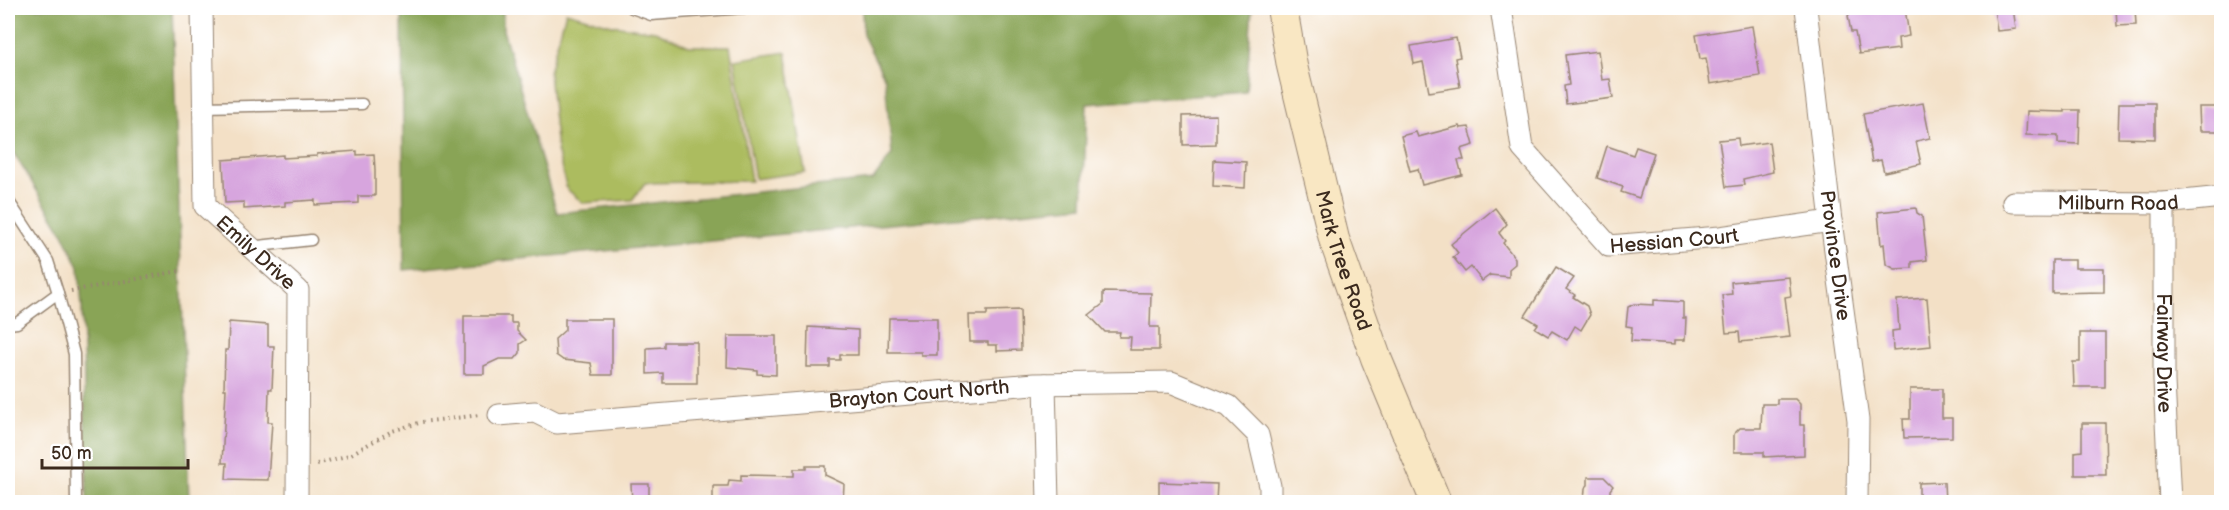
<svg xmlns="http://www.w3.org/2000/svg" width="2229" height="510" font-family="'Balsamiq Sans',sans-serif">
<rect width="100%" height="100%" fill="#fff"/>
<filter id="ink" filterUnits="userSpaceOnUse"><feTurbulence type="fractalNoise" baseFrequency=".0167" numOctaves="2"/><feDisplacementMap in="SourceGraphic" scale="12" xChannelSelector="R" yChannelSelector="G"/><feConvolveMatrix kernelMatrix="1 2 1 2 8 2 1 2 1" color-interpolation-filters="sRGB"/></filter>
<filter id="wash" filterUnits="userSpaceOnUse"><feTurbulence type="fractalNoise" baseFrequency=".008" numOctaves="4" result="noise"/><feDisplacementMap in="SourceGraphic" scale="24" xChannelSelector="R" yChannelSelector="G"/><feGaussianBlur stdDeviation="1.35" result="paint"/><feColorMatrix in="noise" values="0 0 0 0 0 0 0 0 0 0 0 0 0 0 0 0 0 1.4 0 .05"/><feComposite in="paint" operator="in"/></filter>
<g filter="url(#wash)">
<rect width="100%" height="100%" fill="#f3e0c6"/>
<!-- green -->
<g fill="#acbc5f" stroke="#74733e" stroke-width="1.5">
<path d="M566,12l46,13 43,6 34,15h41l21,135 -106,2 -13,17 -49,3 -16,-14 -10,-39 -8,-78z"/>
<path d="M786,52l19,120 -50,7 -20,-119z"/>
</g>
<!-- forest -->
<g fill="#89a456" stroke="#62673a" stroke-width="1.5">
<path d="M8,8h164l17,494h-102l-5,-195 -3,-40 -16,-34 -55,-89z"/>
<path d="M402,8h101v22l54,183 316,-33 19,-26 -7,-75 -22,-44 -1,-27h390l-6,84 -159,12 -4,102 -679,64z"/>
</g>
<g id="blocks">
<!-- building -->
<g fill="#d7a5de">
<path d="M1853,8h52l4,28 -11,2 1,11 -40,5 -4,-22h-4l-3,-16z"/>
<path d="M1994,8h19l3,21 -19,2z"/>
<path d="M2116,8h19l1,17 -19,1z"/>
<path d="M1752,26l8,50 -50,8 -4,-26 -6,1 -4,-24z"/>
<path d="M1456,38l4,19 -5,1 5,29 -31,5 -6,-30 -9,2 -3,-18z"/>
<path d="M1598,51l4,29 8,-1 3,19 -47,6 -2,-18 5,-1 -4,-30z"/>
<path d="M1923,103l7,35 -14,3 5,23 -37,8 -3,-12 -9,2 -9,-48z"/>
<path d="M2119,103h36v36l-37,-1z"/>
<path d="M2199,107h23v24h-22z"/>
<path d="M2065,110h15l-1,34 -21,-1v-7l-32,-1 1,-24 38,1z"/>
<path d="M1216,115v29l-33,1v-29z"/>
<path d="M1460,126l1,2 8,-1 5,18 -13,4 3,11h-6l4,15 -40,10 -4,-16 -8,2 -9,-35 15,-4 2,5z"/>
<path d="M1738,138l1,8 30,-4 4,30 -30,7 1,6 -18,2 -7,-47z"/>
<path d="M1607,146l26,9 3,-8 18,6 -15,45 -18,-6 2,-5 -26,-9z"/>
<path d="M357,151v4l17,-1 1,16v26h-17v7l-43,2v-5l-30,2v4l-41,3v-7l-19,1 -2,-43 60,-5v3l34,-2v-2z"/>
<path d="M1214,160l32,2 -1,26 -32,-2z"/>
<path d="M1495,208l12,16 -8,9 6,8 -2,2 12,15v6l-6,5v8l-19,-2 -8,6 -11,-14 -6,5 -12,-15 5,-4 -7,-9z"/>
<path d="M1916,208l1,5 5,3 5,44 -15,2v6l-17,1 -9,-5 -2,-20 -3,1 -3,-33z"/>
<path d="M2052,260h23v8h29v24l-52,1z"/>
<path d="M1556,267l18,11 -8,11 9,6 -2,2 14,9 3,9 -9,15 -6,-4 -8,14 -15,-9 -4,5 -13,-8 3,-4 -13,-8z"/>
<path d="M1789,277l2,19 -6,1 5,40 -50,5 -1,-10 -13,1 -4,-38 10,-1 -1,-12z"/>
<path d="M1103,292l48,1 -1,34h9v23h-29l1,-13h-12l1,-5h-15l-16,-17 14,-11z"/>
<path d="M1927,298l4,48 -38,4 -1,-19 7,-1 -2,-30z"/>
<path d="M1654,300l29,2v16h3l-1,22h-10v4l-44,-3 1,-14 -6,-1 2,-19 6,-3 20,1z"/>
<path d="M1020,310l1,40 -24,1v-6h-9v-3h-18l-1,-27h18v-4z"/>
<path d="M464,316h47v7h6v8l9,9 -6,4v9l-5,6h-16l-15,7v8h-20z"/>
<path d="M889,318h48v37h-16v-3h-33z"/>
<path d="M565,319h47v56h-19l-2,-12 -28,-3 -7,-5 -1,-16 10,-9z"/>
<path d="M229,322l39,3v21h6l-2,43h-3l-1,33h4l-4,58 -42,-1 1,-16h-5l4,-74h-2l1,-39h3z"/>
<path d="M808,327l50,3v25h-18v5h-10v7h-23z"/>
<path d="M2080,333h25v54h-31l-1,-25h7z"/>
<path d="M728,336h48v39l-19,-1v-4l-30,-3z"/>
<path d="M664,342h33v41h-34v-10l-16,1v-26l17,-1z"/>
<path d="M1910,389h32v29h10v19l-48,1 -1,-19h7z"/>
<path d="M1777,399h18l5,5v21h4v30l-40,2v-5h-30v-18l6,-6h21l1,-24h15z"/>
<path d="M2082,423h23l1,52h-31v-23l7,-1z"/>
<path d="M806,466h19v9l19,9 -1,18h-130v-16h15l1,-6 12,1v-6l53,1v-7h12z"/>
<path d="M1588,477h16l9,9 -3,4v12h-26l1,-14 3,-3z"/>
<path d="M1159,482l58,2 -1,18h-55l-2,-2z"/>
<path d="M1944,482l1,20h-26v-19z"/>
<path d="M631,484h18v18h-17z"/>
</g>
</g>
</g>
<g filter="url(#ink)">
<use href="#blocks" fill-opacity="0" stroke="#978572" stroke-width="1.5"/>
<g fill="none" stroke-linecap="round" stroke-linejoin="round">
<defs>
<g id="service">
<path d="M632,8l19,7 93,-7"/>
<path d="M203,107l159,-3"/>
<path d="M8,200l40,61 10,32 -41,30 -9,1"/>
<path d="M250,247l61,-7"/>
<path d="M58,293l16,61 2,148"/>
</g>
<g id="minor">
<path id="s1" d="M202,8l3,198 93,84 -1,212"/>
<path id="s2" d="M1501,8l21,140 87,98 111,-9 111,-16"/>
<path id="s3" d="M1806,8l25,213 27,199 -1,82"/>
<path id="s4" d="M2013,202l151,1 58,-6"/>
<path id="s5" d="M2164,203v178l6,121"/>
<path d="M1045,384l3,118"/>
<path id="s6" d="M499,415l36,-3 22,11 477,-39 137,-2 58,24 29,29 12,51v16"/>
</g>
<g id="secondary">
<path id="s7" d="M1282,8l10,58 42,173 42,119 60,144"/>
</g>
</defs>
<!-- service casing -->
<use href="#service" stroke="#978572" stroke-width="13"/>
<!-- minor casing -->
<use href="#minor" stroke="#978572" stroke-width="23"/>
<!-- secondary casing -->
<use href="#secondary" stroke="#978572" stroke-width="32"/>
<!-- path -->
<g stroke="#978572" stroke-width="4" stroke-dasharray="1.5 4.5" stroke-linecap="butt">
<path d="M71,291l109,-20"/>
<path d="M317,464l32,-9 43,-24 30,-9 58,-7"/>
</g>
<!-- service -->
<use href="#service" stroke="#fff" stroke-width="10"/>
<!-- minor -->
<use href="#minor" stroke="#fff" stroke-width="21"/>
<!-- secondary -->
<use href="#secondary" stroke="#f9e7c3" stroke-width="30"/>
</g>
</g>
<g text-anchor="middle" stroke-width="6" stroke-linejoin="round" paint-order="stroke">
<!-- street labels -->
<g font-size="20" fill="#3b2a1e" stroke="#fff">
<text dy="7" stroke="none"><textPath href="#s4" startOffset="105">Milburn Road</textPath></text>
<text dy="7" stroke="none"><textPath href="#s2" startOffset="338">Hessian Court</textPath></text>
<text dy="7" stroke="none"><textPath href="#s1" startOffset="267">Emily Drive</textPath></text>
<text dy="7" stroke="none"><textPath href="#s3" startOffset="249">Province Drive</textPath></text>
<text dy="7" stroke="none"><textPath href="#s7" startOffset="260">Mark Tree Road</textPath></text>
<text dy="7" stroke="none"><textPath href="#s5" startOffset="150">Fairway Drive</textPath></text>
<text dy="7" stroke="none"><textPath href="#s6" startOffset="424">Brayton Court North</textPath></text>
</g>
</g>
<!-- margin -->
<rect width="2229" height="510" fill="none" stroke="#fff" stroke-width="30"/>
<!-- scale -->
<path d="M42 459v9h146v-9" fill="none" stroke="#3b2a1e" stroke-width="3"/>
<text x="51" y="459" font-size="18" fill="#3b2a1e" stroke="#ffffff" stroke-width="4.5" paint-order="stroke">50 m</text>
</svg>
